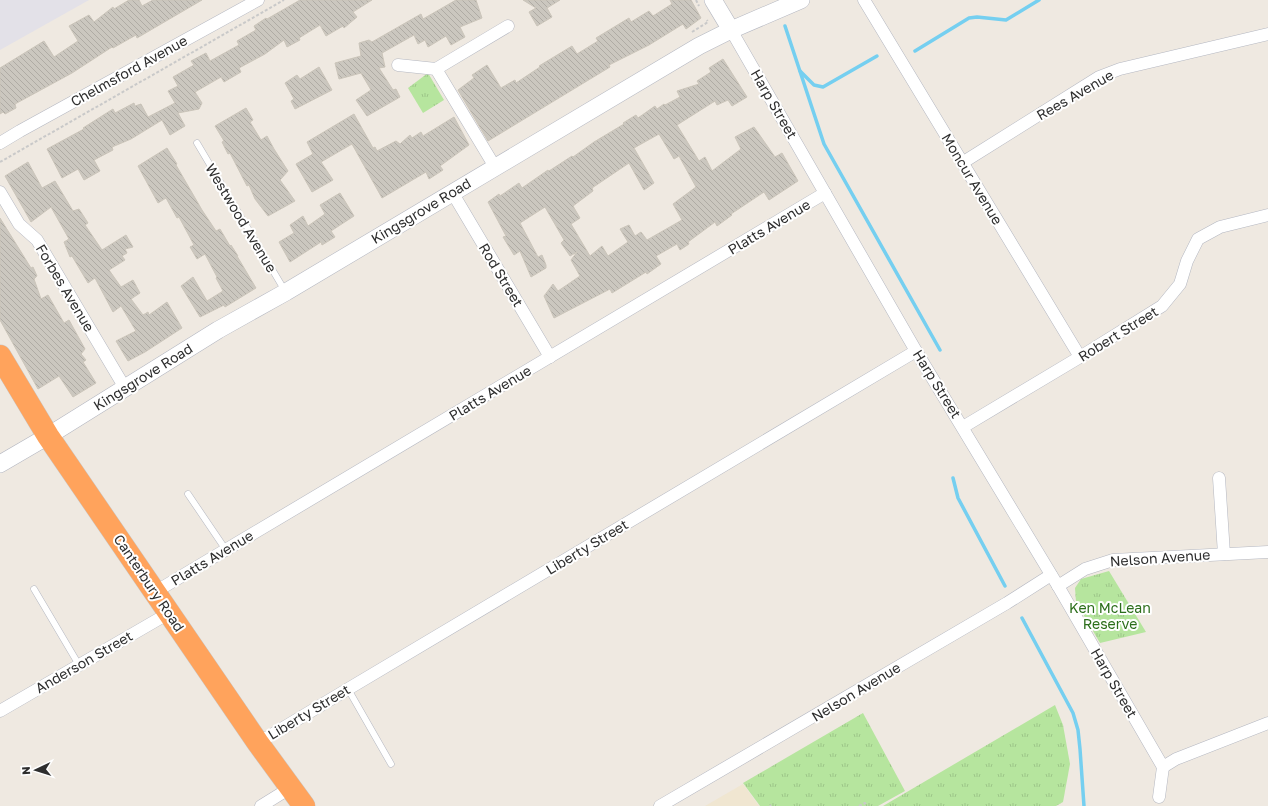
<svg xmlns="http://www.w3.org/2000/svg" width="1268" height="806" font-family="'Golos Text',sans-serif">
<defs>
<pattern id="park-tufts" width="24" height="20" patternUnits="userSpaceOnUse"><rect width="24" height="20" fill="#b6e59e"/><path d="M3 7l-1-3M5 7V3M7 7l1-3M15 17l-1-3M17 17v-4M19 17l1-3" fill="none" stroke="#9dc588"/></pattern>
<pattern id="building-back-hatch" width="6" height="6" patternUnits="userSpaceOnUse"><rect width="6" height="6" fill="#cbc7bf"/><path d="M-1 5l2 2M0 0l6 6M5-1l2 2" fill="none" stroke="#afaba4"/></pattern>
</defs>
<rect width="100%" height="100%" fill="#efe9e1"/>
<!-- industrial -->
<path fill="#e3e1e8" d="M0,0h89l-89,50z"/>
<!-- education -->
<path fill="#f0e6d1" d="M743,784l16,22h-54z"/>
<!-- park -->
<g fill="url(#park-tufts)">
<path d="M428,73l16,27 -21,13 -15,-25z"/>
<path d="M1109,571l37,61 -46,11 -24,-41 -1,-14 6,-9z"/>
<path d="M1055,705l8,20 7,39 -7,38 -7,4h-173z"/>
<path d="M863,713l42,78 -27,15h-118l-17,-23z"/>
</g>
<g fill="none" stroke-linecap="round" stroke-linejoin="round">
<!-- stream -->
<g stroke="#75cff0" stroke-width="3.5">
<path d="M785,26l39,118 116,206"/>
<path d="M915,51l54,-33 8,-1 29,3 33,-20"/>
<path d="M800,71l14,14 9,2 54,-31"/>
<path d="M953,478l5,20 47,88"/>
<path d="M1022,618l51,95 5,17 2,19 4,57"/>
</g>
</g>
<!-- building -->
<g fill="url(#building-back-hatch)" stroke="#cbc5ba" fill-rule="evenodd">
<path d="M129,0h10l3,6 11,-6h49l-65,38 -1,-3 -23,13 -1,-1 -40,26 -57,31 1,4 -11,6 -2,-2 -3,2v-46l44,-27 10,16 24,-16 -9,-15 20,-11 5,7 19,-15 1,2z"/>
<path d="M300,0h72l-19,12 4,5 -13,11 -1,-2 -17,10 -6,-11 -21,13 1,2 -13,7 -3,-7 -19,14 -26,14 2,4 -17,10 -3,-5 -26,15 7,11 -3,6 -21,4 7,13 -15,9 -8,-15 -31,19 -19,8 1,3 -19,10 6,11 -16,9 -6,-11 -16,9 -15,-29 37,-20 -1,-1 30,-19 2,4 19,-10 1,3 6,-2 7,13 27,-14 -7,-12 10,-5 -5,-9 21,-12 -3,-4 15,-8 4,8 29,-16 -2,-4 19,-11 -2,-4 12,-8 1,1z"/>
<path d="M456,0h20l6,18 -22,9 5,10 -14,8 -5,-9 -18,11 -3,-7 -7,4 -4,-9 -32,18 3,14 -6,1 14,22 3,-1 4,8 -33,19 -11,-16 15,-10 -10,-17 -22,6 -4,-16 26,-7 -2,-13 10,-3 3,2 49,-28 2,5z"/>
<path d="M523,0h37l-13,8 5,9 -15,9 -8,-14 7,-4z"/>
<path d="M670,0h21l10,18 -15,11 -3,-5 -34,21 -40,20 1,2 -122,74 -30,-51 16,-12 -2,-3 15,-10 14,23 14,-8 1,3 24,-16 -1,-1 33,-20 5,8 21,-13 -2,-3 33,-20 2,4 18,-11 4,5 19,-12z"/>
<path d="M723,59l24,38 -15,9 -4,-6 -11,5 -2,-4 -38,24 22,36 6,-4 7,14 29,-22 -6,-12 19,-10 21,30 7,-4 16,28 -29,19 -5,-8 -33,22 1,1 -15,11 -2,-4 -27,20 1,2 -9,6 -3,-6 -21,12 5,8 -14,10 -1,-2 -34,21 -2,-4 -56,29 -10,-22 9,-12 5,7 22,-15 -9,-16 6,-8 -7,4 -9,-13 3,-3 -19,-33 -25,16 18,34 4,-2 4,10v3l-15,9 -11,-26 -6,4 -11,-18 3,-1 -18,-34 11,-8 1,2 19,-13 3,5 26,-18 1,1 23,-15 1,1 21,-15 30,-18 -1,-1 13,-8 2,3 17,-12 2,3 7,-5 1,1 15,-8 -3,-6 22,-7 -2,-3 14,-9 -2,-4zM659,134l15,25 5,-3 17,31 -23,17 9,16 -35,20 -6,-8 -6,4 -6,-11 -9,4 8,13 -20,14 -6,-10 -12,10 -19,-32 9,-6 -7,-12 20,-15 -1,-3 37,-25 15,27 10,-7 -20,-35z"/>
<path d="M319,67l13,23 -37,19 -4,-8 3,-2 -9,-16 12,-8 3,4z"/>
<path d="M246,108l7,12 -3,2 11,18 6,-4 7,13 14,22 -8,9 15,21 -27,15 -13,-17 -6,-14 -2,1 -17,-33 -2,1 -6,-12 2,-1 -9,-15z"/>
<path d="M354,114l19,34 2,-1 2,4 19,-10 4,3 10,-9 2,3 9,-6 2,4 31,-19 15,28 -29,21 3,4 -14,9 -3,-7 -44,26 -30,-54 -31,18 12,18 -21,12 -16,-28 17,-10 -6,-12z"/>
<path d="M167,148l10,16 -1,1 26,45 14,21 4,-2 10,17 1,-1 7,11h-1l19,32 -31,19 -1,-2 -24,12 -19,-31 12,-9 14,24 16,-10 -7,-13 1,-1 -12,-23 -8,5 -7,-12 4,-2 -15,-28 -2,1 -11,-20 -8,5 -20,-37z"/>
<path d="M28,162l14,26 13,-7 18,30 6,-2 9,14 -3,2 17,25 24,-15 7,12 -8,2 2,4 -5,3 3,4 -16,10 12,17 12,-7 7,13 -9,6 12,16 5,-3 1,3 18,-13 15,26 -37,24 -17,9 -12,-20 20,-10 -15,-25 -8,6 -18,-34 -7,5 -16,-27 -2,1 -6,-15 5,-3 -18,-32 -20,15 -26,-46z"/>
<path d="M340,193l14,23 -23,15 4,6 -13,8 -1,-3 -31,20 -11,-20 15,-9 -4,-8 13,-9 5,10 17,-12 -5,-9z"/>
<path d="M0,218l31,50 2,-1 4,9 -3,3 7,20 7,-4 16,28 5,-3 16,29 -4,5 5,6 -3,2 13,21 -23,14 -14,-21 -21,13 -38,-69z"/>
</g>
<g fill="none" stroke-linecap="round" stroke-linejoin="round">
<defs>
<g id="lane">
<path d="M197,143l88,148"/>
<path d="M188,494l38,56"/>
<path d="M34,589l45,76"/>
<path d="M348,689l43,75"/>
</g>
<g id="street">
<path d="M864,0l216,357"/>
<path d="M731,30l185,321 142,235 105,181"/>
<path d="M398,65l38,4 59,98"/>
<path d="M436,69l72,-43"/>
<path d="M0,143l20,-12 238,-131"/>
<path d="M962,163l137,-86 21,-8 148,-35"/>
<path d="M0,192l19,32 18,16 88,148"/>
<path d="M452,192l98,165"/>
<path d="M963,427l117,-70 82,-51 18,-22 7,-23 11,-22 22,-12 48,-12"/>
<path d="M1219,478l5,76"/>
<path d="M1058,586l27,-17 28,-9 155,-8"/>
<path d="M155,592l670,-399"/>
<path d="M0,711l169,-98"/>
<path d="M258,743l90,-54 568,-338"/>
<path d="M1163,767l13,-8 92,-36"/>
<path d="M1159,797l4,-30"/>
<path d="M261,806l29,-18"/>
<path d="M660,806l347,-203 44,-28"/>
</g>
<g id="secondary">
<path d="M713,0l18,30"/>
<path d="M0,464l48,-28 170,-106 68,-38 413,-246 32,-16 70,-30"/>
</g>
<path id="highway" d="M0,356l48,80 210,307 46,63"/>
</defs>
<!-- lane casing -->
<use href="#lane" stroke="#b4b7c1" stroke-width="7"/>
<!-- street casing -->
<use href="#street" stroke="#b4b7c1" stroke-width="13"/>
<!-- secondary casing -->
<use href="#secondary" stroke="#b4b7c1" stroke-width="18"/>
<!-- highway casing -->
<use href="#highway" stroke="#c9c9c9" stroke-width="23"/>
<!-- path -->
<g stroke="#c9c9c9" stroke-width="2" stroke-dasharray="3 2" stroke-linecap="butt">
<path d="M696,0l3,6"/>
<path d="M692,32l16,-10 -1,-2"/>
<path d="M0,162l284,-162"/>
<path d="M770,805l1,1"/>
<path d="M859,806l6,-3 2,3"/>
</g>
<!-- lane -->
<use href="#lane" stroke="#fff" stroke-width="6"/>
<!-- street -->
<use href="#street" stroke="#fff" stroke-width="12"/>
<!-- secondary -->
<use href="#secondary" stroke="#fff" stroke-width="17"/>
<!-- highway -->
<use href="#highway" stroke="#ffa35c" stroke-width="22"/>
</g>
<g text-anchor="middle" stroke-width="4" stroke-linejoin="round" paint-order="stroke">
<!-- street labels -->
<g font-size="14" fill="#2e2e2e" stroke="#fff">
<text transform="translate(129 71) rotate(-29)" y="5">Chelmsford Avenue</text>
<text transform="translate(1075 95) rotate(-30)" y="5">Rees Avenue</text>
<text transform="translate(774 104) rotate(60)" y="5">Harp Street</text>
<text transform="translate(972 179) rotate(59)" y="5">Moncur Avenue</text>
<text transform="translate(421 211) rotate(-31)" y="5">Kingsgrove Road</text>
<text transform="translate(241 218) rotate(59)" y="5">Westwood Avenue</text>
<text transform="translate(769 227) rotate(-31)" y="5">Platts Avenue</text>
<text transform="translate(501 275) rotate(59)" y="5">Rod Street</text>
<text transform="translate(65 288) rotate(59)" y="5">Forbes Avenue</text>
<text transform="translate(1118 334) rotate(-32)" y="5">Robert Street</text>
<text transform="translate(143 377) rotate(-32)" y="5">Kingsgrove Road</text>
<text transform="translate(937 384) rotate(58)" y="5">Harp Street</text>
<text transform="translate(490 393) rotate(-31)" y="5">Platts Avenue</text>
<text transform="translate(587 547) rotate(-31)" y="5">Liberty Street</text>
<text transform="translate(212 558) rotate(-31)" y="5">Platts Avenue</text>
<text transform="translate(1160 558) rotate(-4)" y="5">Nelson Avenue</text>
<text transform="translate(149 583) rotate(56)" y="5">Canterbury Road</text>
<text transform="translate(84 662) rotate(-30)" y="5">Anderson Street</text>
<text transform="translate(1114 683) rotate(60)" y="5">Harp Street</text>
<text transform="translate(856 692) rotate(-31)" y="5">Nelson Avenue</text>
<text transform="translate(309 712) rotate(-31)" y="5">Liberty Street</text>
</g>
<!-- park labels -->
<g font-size="14" fill="#2c6e1b" stroke="#fff">
<text x="1110" y="613">Ken McLean<tspan x="1110" dy="16">Reserve</tspan></text>
</g>
</g>
<!-- north arrow -->
<g transform="translate(36 770) rotate(266)" stroke="#ffffff" stroke-width="3" paint-order="stroke">
<path d="M0-3L7 15L0 10L-7 15Z" fill="#2e2e2e"/>
<text y="-6" font-size="11" font-weight="bold" text-anchor="middle" fill="#2e2e2e">N</text>
</g>
</svg>
